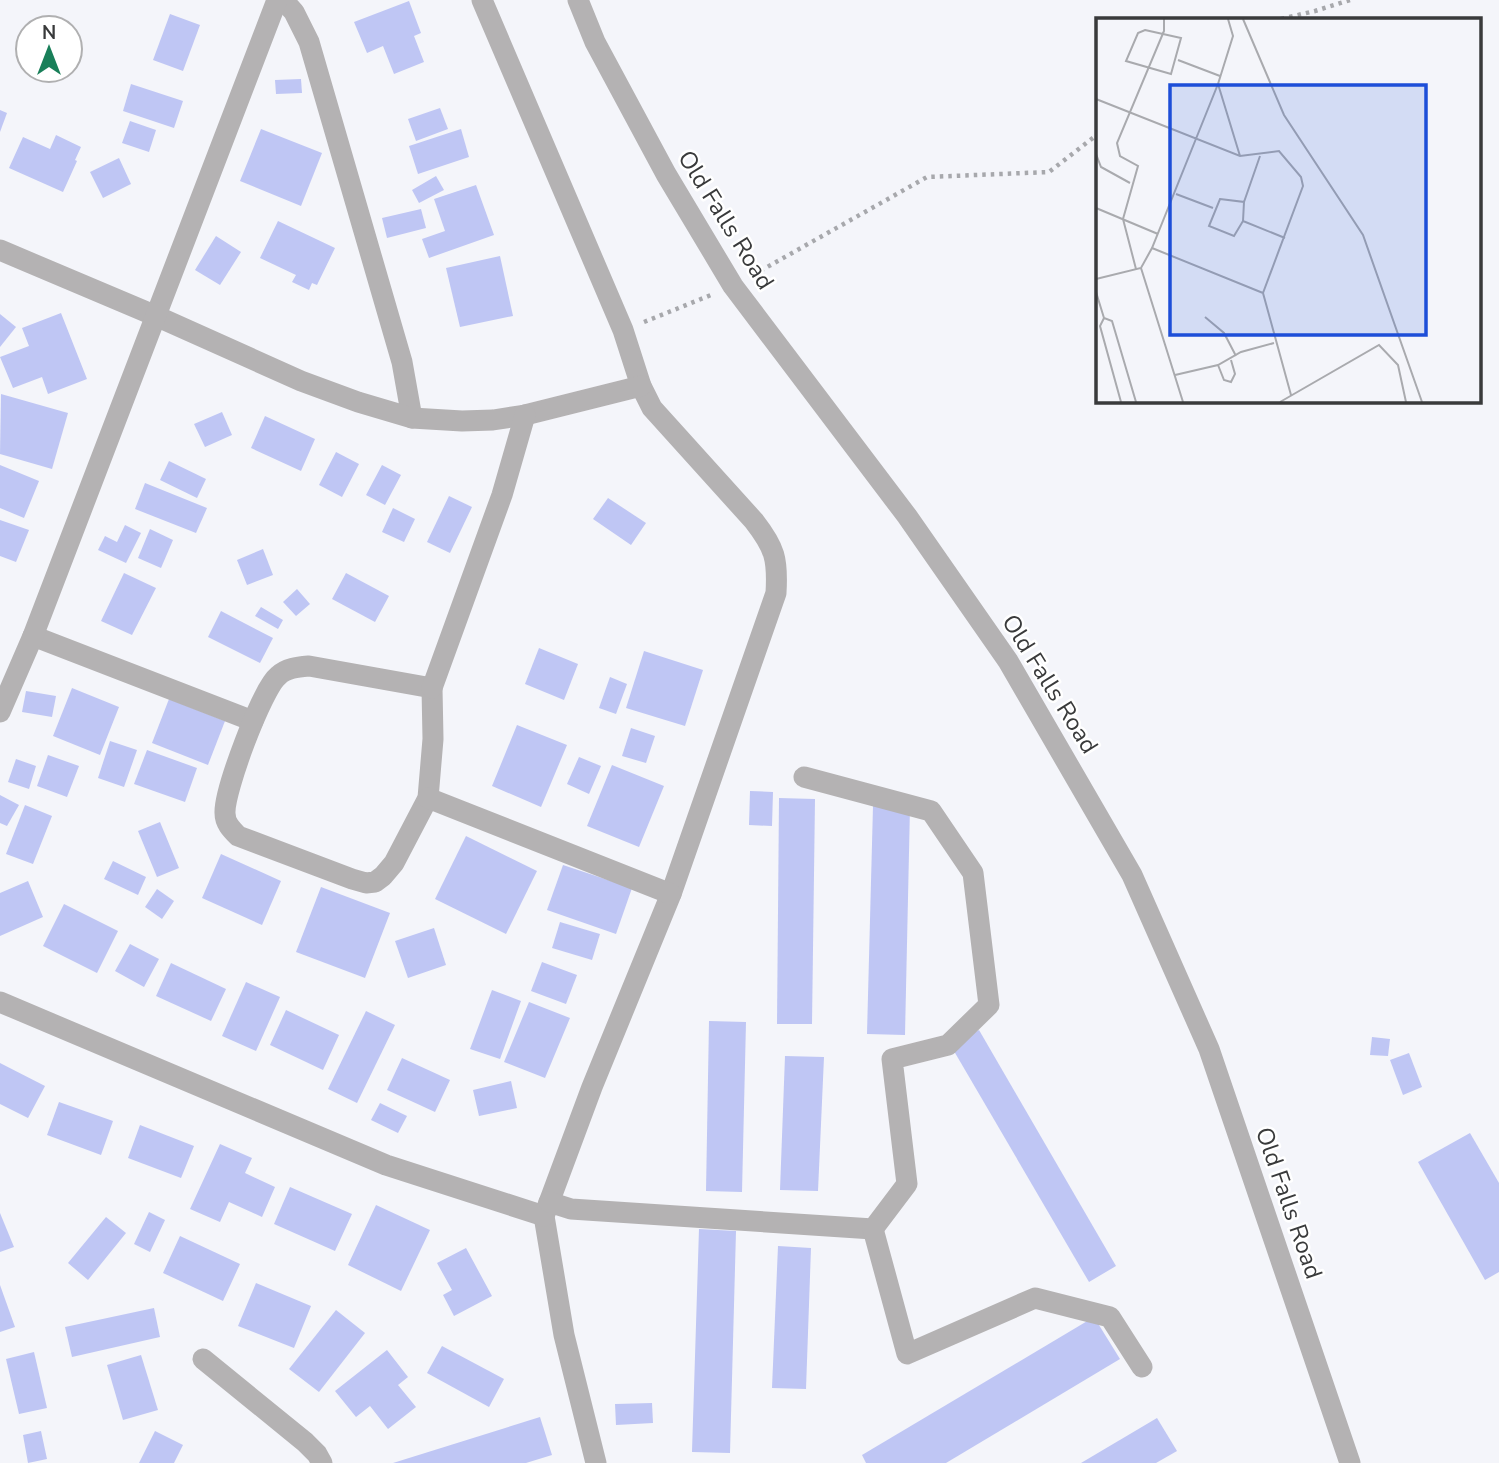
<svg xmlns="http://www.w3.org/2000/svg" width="1499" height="1463" font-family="'Nunito Sans',sans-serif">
<rect width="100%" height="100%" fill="#f4f5fa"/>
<!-- building -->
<g fill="#bfc6f4">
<path d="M409,1l12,32 -7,3 10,26 -30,12 -11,-28 -16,7 -13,-31z"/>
<path d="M170,14l30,11 -17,46 -30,-11z"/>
<path d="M28,39v23l-8,-20z"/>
<path d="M301,79l1,14 -26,1 -1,-14z"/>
<path d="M131,84l52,17 -9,27 -51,-17z"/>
<path d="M440,108l8,21 -32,12 -8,-22z"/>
<path d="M0,110l7,3 -7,19z"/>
<path d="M130,121l26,9 -7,22 -27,-9z"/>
<path d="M261,129l61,24 -21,53 -61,-25z"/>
<path d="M461,129l8,28 -51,17 -9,-28z"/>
<path d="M56,135l25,12 -6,13 2,1 -14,31 -54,-24 14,-31 27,12z"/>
<path d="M119,158l12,26 -28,14 -13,-26z"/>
<path d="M436,176l8,14 -25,13 -7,-13z"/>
<path d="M476,185l18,50 -65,23 -7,-19 23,-8 -11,-32z"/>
<path d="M421,209l5,19 -39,10 -5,-20z"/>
<path d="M278,221l57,27 -18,37 -5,-2 -3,7 -17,-8 4,-7 -36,-17z"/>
<path d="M216,236l25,16 -21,33 -25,-15z"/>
<path d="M500,256l13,60 -53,11 -14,-59z"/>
<path d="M61,313l26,66 -39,15 -6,-17 -29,11 -13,-31 29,-11 -7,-18z"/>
<path d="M0,314l16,13 -16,20z"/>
<path d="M1,394l67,19 -16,56 -52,-15z"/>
<path d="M222,412l10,23 -27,12 -11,-23z"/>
<path d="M265,416l50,23 -14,32 -50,-23z"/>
<path d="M336,452l23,12 -17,33 -23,-12z"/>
<path d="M169,461l37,18 -9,19 -37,-18z"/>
<path d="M0,465l39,16 -15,37 -24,-10z"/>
<path d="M382,465l19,10 -16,30 -19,-10z"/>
<path d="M145,483l62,25 -11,25 -61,-24z"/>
<path d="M449,496l23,11 -22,46 -23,-11z"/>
<path d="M608,498l38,25 -15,22 -38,-26z"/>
<path d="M393,508l22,11 -11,23 -22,-10z"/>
<path d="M0,520l29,10 -13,32 -16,-6z"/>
<path d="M125,525l16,8 -15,30 -28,-13 7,-14 12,6z"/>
<path d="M150,529l23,11 -12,28 -23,-10z"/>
<path d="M263,549l10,26 -26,10 -10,-25z"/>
<path d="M124,573l32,15 -24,47 -31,-14z"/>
<path d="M346,573l43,23 -14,26 -43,-23z"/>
<path d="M297,589l13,15 -14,12 -13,-14z"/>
<path d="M261,607l22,13 -5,9 -23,-13z"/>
<path d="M221,611l52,27 -13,25 -52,-26z"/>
<path d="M539,648l39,16 -14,36 -39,-16z"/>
<path d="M644,651l59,19 -18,56 -59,-18z"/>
<path d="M610,677l17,7 -11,30 -17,-6z"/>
<path d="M72,688l47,19 -19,48 -47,-19z"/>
<path d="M26,691l30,5 -4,21 -30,-5z"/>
<path d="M169,699l56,22 -17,44 -56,-22z"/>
<path d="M517,725l50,20 -26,62 -49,-21z"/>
<path d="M631,728l24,8 -9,27 -24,-7z"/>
<path d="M110,741l27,9 -13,37 -26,-9z"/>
<path d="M147,750l50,18 -12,34 -51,-18z"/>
<path d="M48,755l31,11 -12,31 -30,-11z"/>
<path d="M579,757l22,9 -12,28 -22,-10z"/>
<path d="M16,759l20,7 -7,23 -21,-7z"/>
<path d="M612,765l52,21 -25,61 -52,-21z"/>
<path d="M750,791l23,1 -1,34 -23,-1z"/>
<path d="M0,795l19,10 -12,21 -7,-3z"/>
<path d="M779,798l36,1 -3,225h-35z"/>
<path d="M25,805l27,11 -19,48 -27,-10z"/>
<path d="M873,806l37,1 -5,228 -38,-1z"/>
<path d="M160,822l19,46 -22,9 -19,-46z"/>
<path d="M466,836l71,35 -31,63 -71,-35z"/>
<path d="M221,854l60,27 -19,44 -60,-27z"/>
<path d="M113,861l33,16 -8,18 -34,-16z"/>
<path d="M563,865l69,23 -16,46 -69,-24z"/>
<path d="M28,881l15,36 -43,19v-43z"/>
<path d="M321,887l69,26 -25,65 -69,-26z"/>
<path d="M157,889l17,12 -12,18 -17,-12z"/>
<path d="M64,904l54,27 -21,42 -54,-27z"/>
<path d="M560,922l40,12 -8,26 -40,-12z"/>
<path d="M434,928l12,37 -38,13 -13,-37z"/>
<path d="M130,944l29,15 -15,28 -29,-16z"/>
<path d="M542,962l35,13 -11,29 -35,-13z"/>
<path d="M171,963l55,26 -15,32 -55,-25z"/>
<path d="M246,982l34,15 -24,54 -34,-15z"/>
<path d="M492,990l29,11 -21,58 -30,-10z"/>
<path d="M529,1002l41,16 -25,60 -41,-16z"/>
<path d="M286,1010l53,25 -16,35 -53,-25z"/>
<path d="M366,1011l29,14 -38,78 -29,-14z"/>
<path d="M709,1021l37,1 -4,170 -36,-1z"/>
<path d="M979,1030l137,236 -27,16 -138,-236z"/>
<path d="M1372,1037l18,2 -2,17 -18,-1z"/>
<path d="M1409,1053l13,34 -19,8 -13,-35z"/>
<path d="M785,1056l39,1 -6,134 -38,-1z"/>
<path d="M402,1058l48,22 -15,32 -48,-22z"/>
<path d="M0,1063l45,23 -17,32 -28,-14z"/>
<path d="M511,1081l6,27 -38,8 -6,-26z"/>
<path d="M59,1102l54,19 -12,34 -54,-20z"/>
<path d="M380,1103l27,13 -9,17 -27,-13z"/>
<path d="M140,1125l54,21 -13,32 -53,-20z"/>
<path d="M1470,1133l29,50v89l-14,8 -67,-118z"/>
<path d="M220,1144l32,14 -7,15 30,14 -13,30 -33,-15 -9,20 -30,-13z"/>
<path d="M290,1187l62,27 -17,37 -61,-27z"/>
<path d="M376,1205l54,25 -29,61 -53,-26z"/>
<path d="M149,1212l16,8 -15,32 -16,-8z"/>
<path d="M0,1213l14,34 -14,5z"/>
<path d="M106,1217l20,16 -38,47 -20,-17z"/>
<path d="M699,1229l37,2 -6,222 -38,-1z"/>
<path d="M180,1236l60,28 -17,37 -60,-28z"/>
<path d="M778,1246l33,2 -5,141 -34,-1z"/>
<path d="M466,1248l26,48 -38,20 -11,-21 9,-5 -15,-27z"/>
<path d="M256,1283l55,23 -17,42 -56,-22z"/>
<path d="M0,1285l15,42 -15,5z"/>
<path d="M154,1308l6,29 -88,20 -7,-30z"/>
<path d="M336,1310l29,23 -46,59 -30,-23z"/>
<path d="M1094,1317l26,42 -174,104h-80l-4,-8z"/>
<path d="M442,1346l62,33 -15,28 -62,-34z"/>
<path d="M387,1350l21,27 -10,8 18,22 -28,22 -18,-23 -14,11 -21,-26z"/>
<path d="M34,1352l13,56 -28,6 -13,-55z"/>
<path d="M141,1355l17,55 -35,10 -16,-55z"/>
<path d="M652,1403l1,20 -37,2 -1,-21z"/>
<path d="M540,1417l12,38 -26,8h-133z"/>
<path d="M1157,1418l20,33 -21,12h-75z"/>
<path d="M41,1431l6,28 -19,4 -5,-28z"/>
<path d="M155,1431l28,14 -9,18h-35z"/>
</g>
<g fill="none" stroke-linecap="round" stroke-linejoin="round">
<!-- path -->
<g stroke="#a7a8ac" stroke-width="4.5" stroke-dasharray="3.5 5" stroke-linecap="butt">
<path d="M1281,19l34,-8 35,-11"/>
<path d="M753,275l174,-98 122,-5 49,-38"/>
<path d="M644,322l67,-27"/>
</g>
<!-- minor -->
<g stroke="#b4b2b3" stroke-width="21">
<path d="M283,0l11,12 15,30 93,320 10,56"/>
<path d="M482,0l141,330 18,56 11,22 102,113c21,27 24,38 22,72l-105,301 -79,193 -48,129 20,119 32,128"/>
<path d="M578,0l17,42 71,132 67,112 174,230 101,145 124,214 77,174 141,414"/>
<path d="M0,250l156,66 145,65 57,21 54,16 50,3 31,-1 32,-5 116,-29"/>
<path d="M33,636l220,85"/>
<path d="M309,666l123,22 1,51 -5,59 -34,65 -11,13 -8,6 -9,1 -14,-4 -114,-43c-7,-7 -13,-13 -13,-23 -1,-22 37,-124 53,-137 8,-8 20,-9 31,-10z"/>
<path d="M432,688l70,-193 23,-80"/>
<path d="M0,712l33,-76 244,-636"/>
<path d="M428,798l243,96"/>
<path d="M0,1002l386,163 158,51"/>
<path d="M549,1202l22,7 302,20 34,-45 -15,-125 56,-14 41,-40 -16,-132 -42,-62 -127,-34"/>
<path d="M873,1229l34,125 128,-56 75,19 32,50"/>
<path d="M203,1359l102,83 12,12 5,9"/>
</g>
</g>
<g text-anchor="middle" stroke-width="5" stroke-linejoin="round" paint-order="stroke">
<!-- street labels -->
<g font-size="24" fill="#393a3b" stroke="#fff">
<text transform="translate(726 220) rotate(58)" y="8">Old Falls Road</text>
<text transform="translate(1050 684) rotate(58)" y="8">Old Falls Road</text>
<text transform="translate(1289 1203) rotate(71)" y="8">Old Falls Road</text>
</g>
</g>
<!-- overview -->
<g transform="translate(1096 18)">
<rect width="385" height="385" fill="#f4f5fa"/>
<path fill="none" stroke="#a9aaae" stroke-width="2" d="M147,1l41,96 79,120 59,167M49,12l36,8 -10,36 -45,-13 12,-28zM82,42l42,16M122,66l22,72M0,81l144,57 39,-5 22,26 2,9 -40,107 28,102M0,136l5,13 29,16M80,176l37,14M124,181l24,3 -1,19 -9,15 -25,-10zM148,184l16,-46M0,190l62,26M147,203l42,17M56,230l111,45M45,250l42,134M40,251l-13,-50 15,-53 -18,-10 -3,-13 47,-112v-12M0,261l45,-11 11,-20 66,-164 15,-48 -5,-17M0,274l8,26 8,3 24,81M109,299l19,16 12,23M8,300l-4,8 21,76M122,347l6,15 7,2 4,-8 -4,-14M79,357l43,-10 23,-13 33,-9M184,384l99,-57 19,20 8,37"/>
<path fill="#1d4ed8" fill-opacity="0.15" stroke="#1d4ed8" stroke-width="3.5" d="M74,67h256v250h-256z"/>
<rect width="385" height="385" fill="none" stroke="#393a3b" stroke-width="3.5"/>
</g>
<!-- north arrow -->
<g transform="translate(49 49)"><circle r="33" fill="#ffffff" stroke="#b0b0b1" stroke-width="2"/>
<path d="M0-5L12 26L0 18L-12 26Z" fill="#197f59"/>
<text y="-10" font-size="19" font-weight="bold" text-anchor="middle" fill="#393a3b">N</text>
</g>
</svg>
